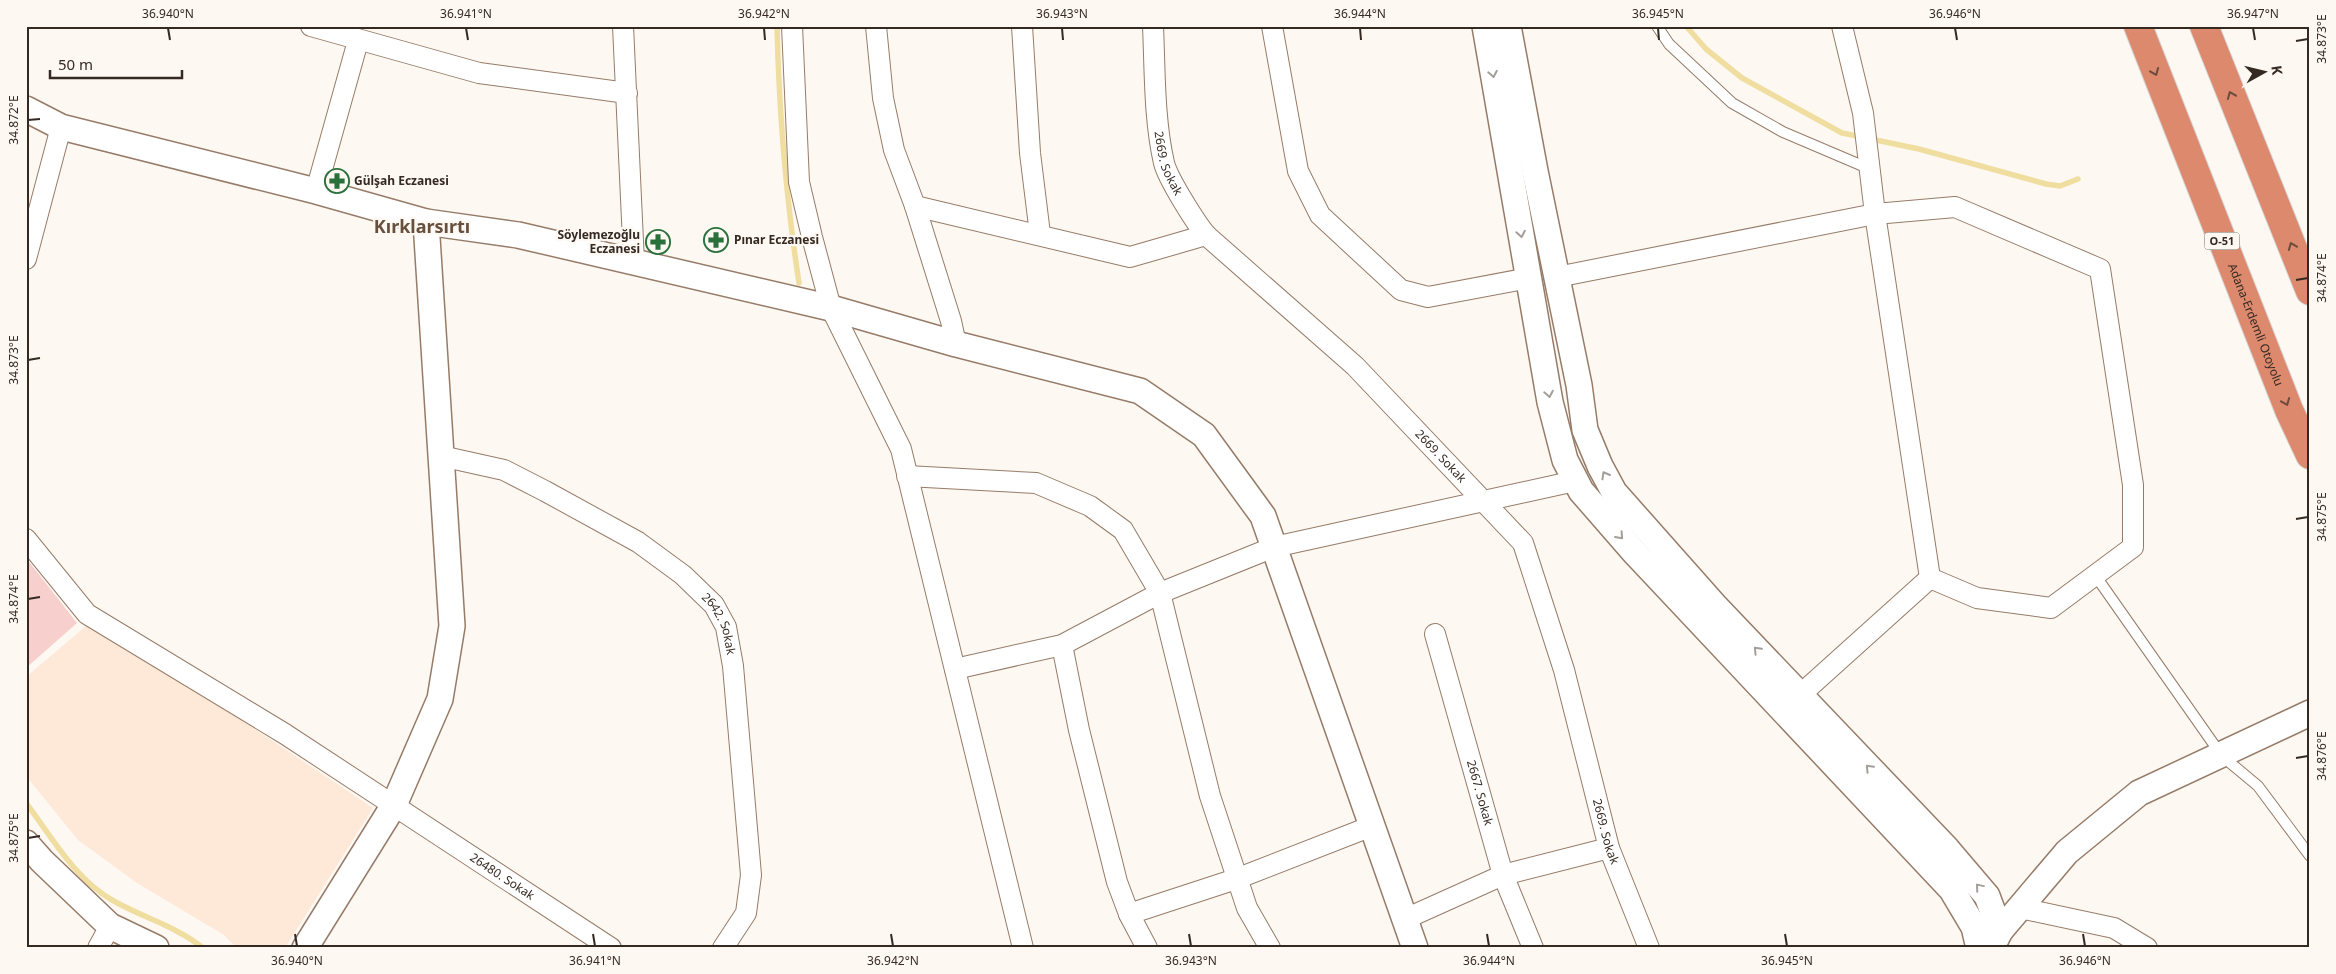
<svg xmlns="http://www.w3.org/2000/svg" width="2336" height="974" font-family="'Noto Sans',sans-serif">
<rect width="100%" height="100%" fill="#fef8f3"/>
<!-- built -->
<path fill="#fee8d8" d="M86,626l145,87 142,95 -88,140h-48l-13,-13 -87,-52 -59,-43 -52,-64v-99z"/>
<!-- green -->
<path fill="#f7d0ce" d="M26,558l51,65 -51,45z"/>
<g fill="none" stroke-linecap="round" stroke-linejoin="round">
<!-- stream -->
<g stroke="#efdea0" stroke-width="5.5">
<path d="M777,26c2,87 9,172 22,257"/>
<path d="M1686,26l20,23 36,29 100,55 20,4"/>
<path d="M1871,139l48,10 127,35 14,2 18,-7"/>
<path d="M26,803c26,34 48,75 86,97 29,17 64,26 91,48"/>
</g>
<defs>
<g id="service">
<path d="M1657,26l12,18 63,59 51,29 87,37"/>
<path d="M2095,575l127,181 36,30 52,70"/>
</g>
<g id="minor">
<path d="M311,26l168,47 148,20"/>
<path d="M623,26l11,237"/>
<path d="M792,26l7,156 13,55 19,71 70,141 122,499"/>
<path d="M876,26l7,72 11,52 21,56 36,115 5,23"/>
<path d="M1022,26l8,127 10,81"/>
<path id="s1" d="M1153,26c2,45 1,93 11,137 4,16 32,60 42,72l149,131 168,177 41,127 45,178 40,100"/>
<path d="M1272,26l26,145 22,44 81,75 27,7 101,-19"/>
<path d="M316,191l42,-150"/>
<path d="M915,206l215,51 76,-22"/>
<path d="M26,259l35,-132"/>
<path d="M1557,277l318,-63 80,-7 145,62 33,216v62l-82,61 -74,-10 -47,-20"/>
<path id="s2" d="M441,456l63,14 41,21 93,51 45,33 31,30 12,22 7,39 18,209 -5,38 -23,35"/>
<path d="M907,476l129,7 54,23 33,24 37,63 50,203 37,112 23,40"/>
<path id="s3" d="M26,539l61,75 198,120 326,214"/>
<path id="s4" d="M1435,634l68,241 30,73"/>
<path d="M1062,645l17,85 38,152 12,32 18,34"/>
<path d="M955,669l107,-24 98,-52 114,-46 301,-66"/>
<path d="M1800,695l130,-117 -55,-364 -12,-101 -21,-87"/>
<path d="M2020,908l94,20 33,20"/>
<path d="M1129,914l107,-35 136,-53"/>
<path d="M1405,919l98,-44 106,-27"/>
<path d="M98,948l12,-22"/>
</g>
<g id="tertiary">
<path d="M1485,26l65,376 15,58 16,31 54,62 317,337 22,37 5,21"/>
<path d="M1508,26l27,145 44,214 6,45 15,36 14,26 102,115 231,242 40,47 13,35"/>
<path d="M26,109l35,18 255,64 110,31 92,13 313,73 125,36 184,47 64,44 59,81 152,432"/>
<path d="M26,843l16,18 68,65 46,22"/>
<path d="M1994,943l6,-12 67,-79 72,-59 171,-80"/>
<path d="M305,948l89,-143 46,-106 12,-73 -26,-404"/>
</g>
<g id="motorway">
<path id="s5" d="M2138,26l151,384 21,45"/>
<path d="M2204,26l106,265"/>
</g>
</defs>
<!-- service casing -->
<use href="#service" stroke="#967c68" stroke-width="12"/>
<!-- minor casing -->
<use href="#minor" stroke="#967c68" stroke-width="22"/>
<!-- tertiary casing -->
<use href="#tertiary" stroke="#967c68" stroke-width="28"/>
<!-- motorway casing -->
<use href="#motorway" stroke="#d7d4d3" stroke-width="30"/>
<!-- service -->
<use href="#service" stroke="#fff" stroke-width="10"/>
<!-- minor -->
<use href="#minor" stroke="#fff" stroke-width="20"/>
<!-- tertiary -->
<use href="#tertiary" stroke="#fff" stroke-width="25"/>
<!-- motorway -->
<use href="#motorway" stroke="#dc896d" stroke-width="28"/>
</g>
<!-- one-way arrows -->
<defs><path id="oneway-chevron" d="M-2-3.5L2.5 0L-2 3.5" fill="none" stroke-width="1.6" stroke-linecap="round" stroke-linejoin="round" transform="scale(1.25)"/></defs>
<g stroke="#6f4b3c">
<use href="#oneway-chevron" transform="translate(2155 72) rotate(68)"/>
<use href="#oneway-chevron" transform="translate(2231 95) rotate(-112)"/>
<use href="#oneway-chevron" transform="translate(2292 246) rotate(-112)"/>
<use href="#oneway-chevron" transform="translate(2286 402) rotate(68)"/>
</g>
<g stroke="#a49f9c">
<use href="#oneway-chevron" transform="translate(1493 74) rotate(80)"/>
<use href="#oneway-chevron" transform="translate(1521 234) rotate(80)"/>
<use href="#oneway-chevron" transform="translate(1549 394) rotate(80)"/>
<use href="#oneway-chevron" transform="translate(1605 475) rotate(-120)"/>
<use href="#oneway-chevron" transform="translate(1620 536) rotate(48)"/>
<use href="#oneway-chevron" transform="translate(1757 650) rotate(-134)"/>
<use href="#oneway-chevron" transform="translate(1869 768) rotate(-134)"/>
<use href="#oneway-chevron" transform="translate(1979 887) rotate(-130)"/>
</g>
<!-- ticks -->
<path fill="none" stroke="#352a22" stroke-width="2" d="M168,28l2,12M466,28l2,12M764,28l1,12M1062,28l1,12M1360,28l1,12M1658,28l1,12M1955,28l2,12M2253,28l2,12M2296,41l12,-2M28,120l12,-1M2296,280l12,-2M28,360l12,-2M2296,519l12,-2M28,599l12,-2M2296,758l12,-2M28,838l12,-2M295,934l2,12M593,934l2,12M891,934l2,12M1189,934l2,12M1487,934l2,12M1785,934l2,12M2083,934l2,12"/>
<!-- icons -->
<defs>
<symbol id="pharmacy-ring" viewBox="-11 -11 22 22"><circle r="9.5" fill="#fef8f3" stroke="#2a703b" stroke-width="1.5"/><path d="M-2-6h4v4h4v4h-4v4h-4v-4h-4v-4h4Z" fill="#2a703b"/></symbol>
</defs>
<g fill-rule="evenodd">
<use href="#pharmacy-ring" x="323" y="167" width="28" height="28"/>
<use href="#pharmacy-ring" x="702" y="226" width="28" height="28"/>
<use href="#pharmacy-ring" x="644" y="228" width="28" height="28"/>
</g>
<g text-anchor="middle" stroke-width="4.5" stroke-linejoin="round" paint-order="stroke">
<!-- shield labels -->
<rect fill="#fef8f3" stroke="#716861" stroke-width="1" x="2204.5" y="232.5" width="35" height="17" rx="4"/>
<g font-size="11" font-weight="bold" fill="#352a22">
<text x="2222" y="245">O-51</text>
</g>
<!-- street labels -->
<g font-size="12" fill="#352a22" stroke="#fef8f3">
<text dy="4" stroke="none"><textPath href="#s1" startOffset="139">2669. Sokak</textPath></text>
<text dy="4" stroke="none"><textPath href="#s5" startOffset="321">Adana-Erdemli Otoyolu</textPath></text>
<text dy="4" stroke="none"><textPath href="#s1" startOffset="544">2669. Sokak</textPath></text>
<text dy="4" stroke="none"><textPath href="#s2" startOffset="335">2642. Sokak</textPath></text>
<text dy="4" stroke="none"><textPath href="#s4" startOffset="165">2667. Sokak</textPath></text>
<text dy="4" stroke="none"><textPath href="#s1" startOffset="964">2669. Sokak</textPath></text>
<text dy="4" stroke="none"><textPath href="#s3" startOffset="588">26480. Sokak</textPath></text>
</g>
<!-- poi labels -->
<g font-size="12" font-weight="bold" fill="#352a22" stroke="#fef8f3" text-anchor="start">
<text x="354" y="185">Gülşah Eczanesi</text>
<text x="640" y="239" text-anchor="end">Söylemezoğlu<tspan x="640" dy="14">Eczanesi</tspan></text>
<text x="734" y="244">Pınar Eczanesi</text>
</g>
<!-- district labels -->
<g font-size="18" font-weight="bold" fill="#674f3d" stroke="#fef8f3">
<text x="422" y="233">Kırklarsırtı</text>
</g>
</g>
<!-- border -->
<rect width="2336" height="974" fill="none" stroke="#fef8f3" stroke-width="55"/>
<!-- north arrow -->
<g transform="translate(2264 72) rotate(82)" stroke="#fef8f3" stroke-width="4" paint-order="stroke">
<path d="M0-4L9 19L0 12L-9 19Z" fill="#352a22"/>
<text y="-8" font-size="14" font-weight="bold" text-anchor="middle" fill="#352a22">K</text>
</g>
<!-- scale -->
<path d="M50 70v8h132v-8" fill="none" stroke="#352a22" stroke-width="2.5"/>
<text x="58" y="70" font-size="15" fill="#352a22" stroke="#fef8f3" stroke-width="4" paint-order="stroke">50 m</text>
<rect x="28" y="28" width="2280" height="918" fill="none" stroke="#352a22" stroke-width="2"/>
<g font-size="12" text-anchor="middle" fill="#352a22">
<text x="168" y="18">36.940°N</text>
<text x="466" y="18">36.941°N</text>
<text x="764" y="18">36.942°N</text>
<text x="1062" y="18">36.943°N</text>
<text x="1360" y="18">36.944°N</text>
<text x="1658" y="18">36.945°N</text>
<text x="1955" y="18">36.946°N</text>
<text x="2253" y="18">36.947°N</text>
<text transform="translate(2322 39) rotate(-90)" y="4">34.873°E</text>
<text transform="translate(14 120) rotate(-90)" y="4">34.872°E</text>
<text transform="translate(2322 278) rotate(-90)" y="4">34.874°E</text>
<text transform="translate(14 360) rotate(-90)" y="4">34.873°E</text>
<text transform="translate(2322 517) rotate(-90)" y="4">34.875°E</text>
<text transform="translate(14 599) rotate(-90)" y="4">34.874°E</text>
<text transform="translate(2322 756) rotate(-90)" y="4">34.876°E</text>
<text transform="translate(14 838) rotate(-90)" y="4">34.875°E</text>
<text x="297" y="965">36.940°N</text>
<text x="595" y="965">36.941°N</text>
<text x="893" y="965">36.942°N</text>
<text x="1191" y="965">36.943°N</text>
<text x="1489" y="965">36.944°N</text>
<text x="1787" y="965">36.945°N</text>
<text x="2085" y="965">36.946°N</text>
</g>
</svg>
